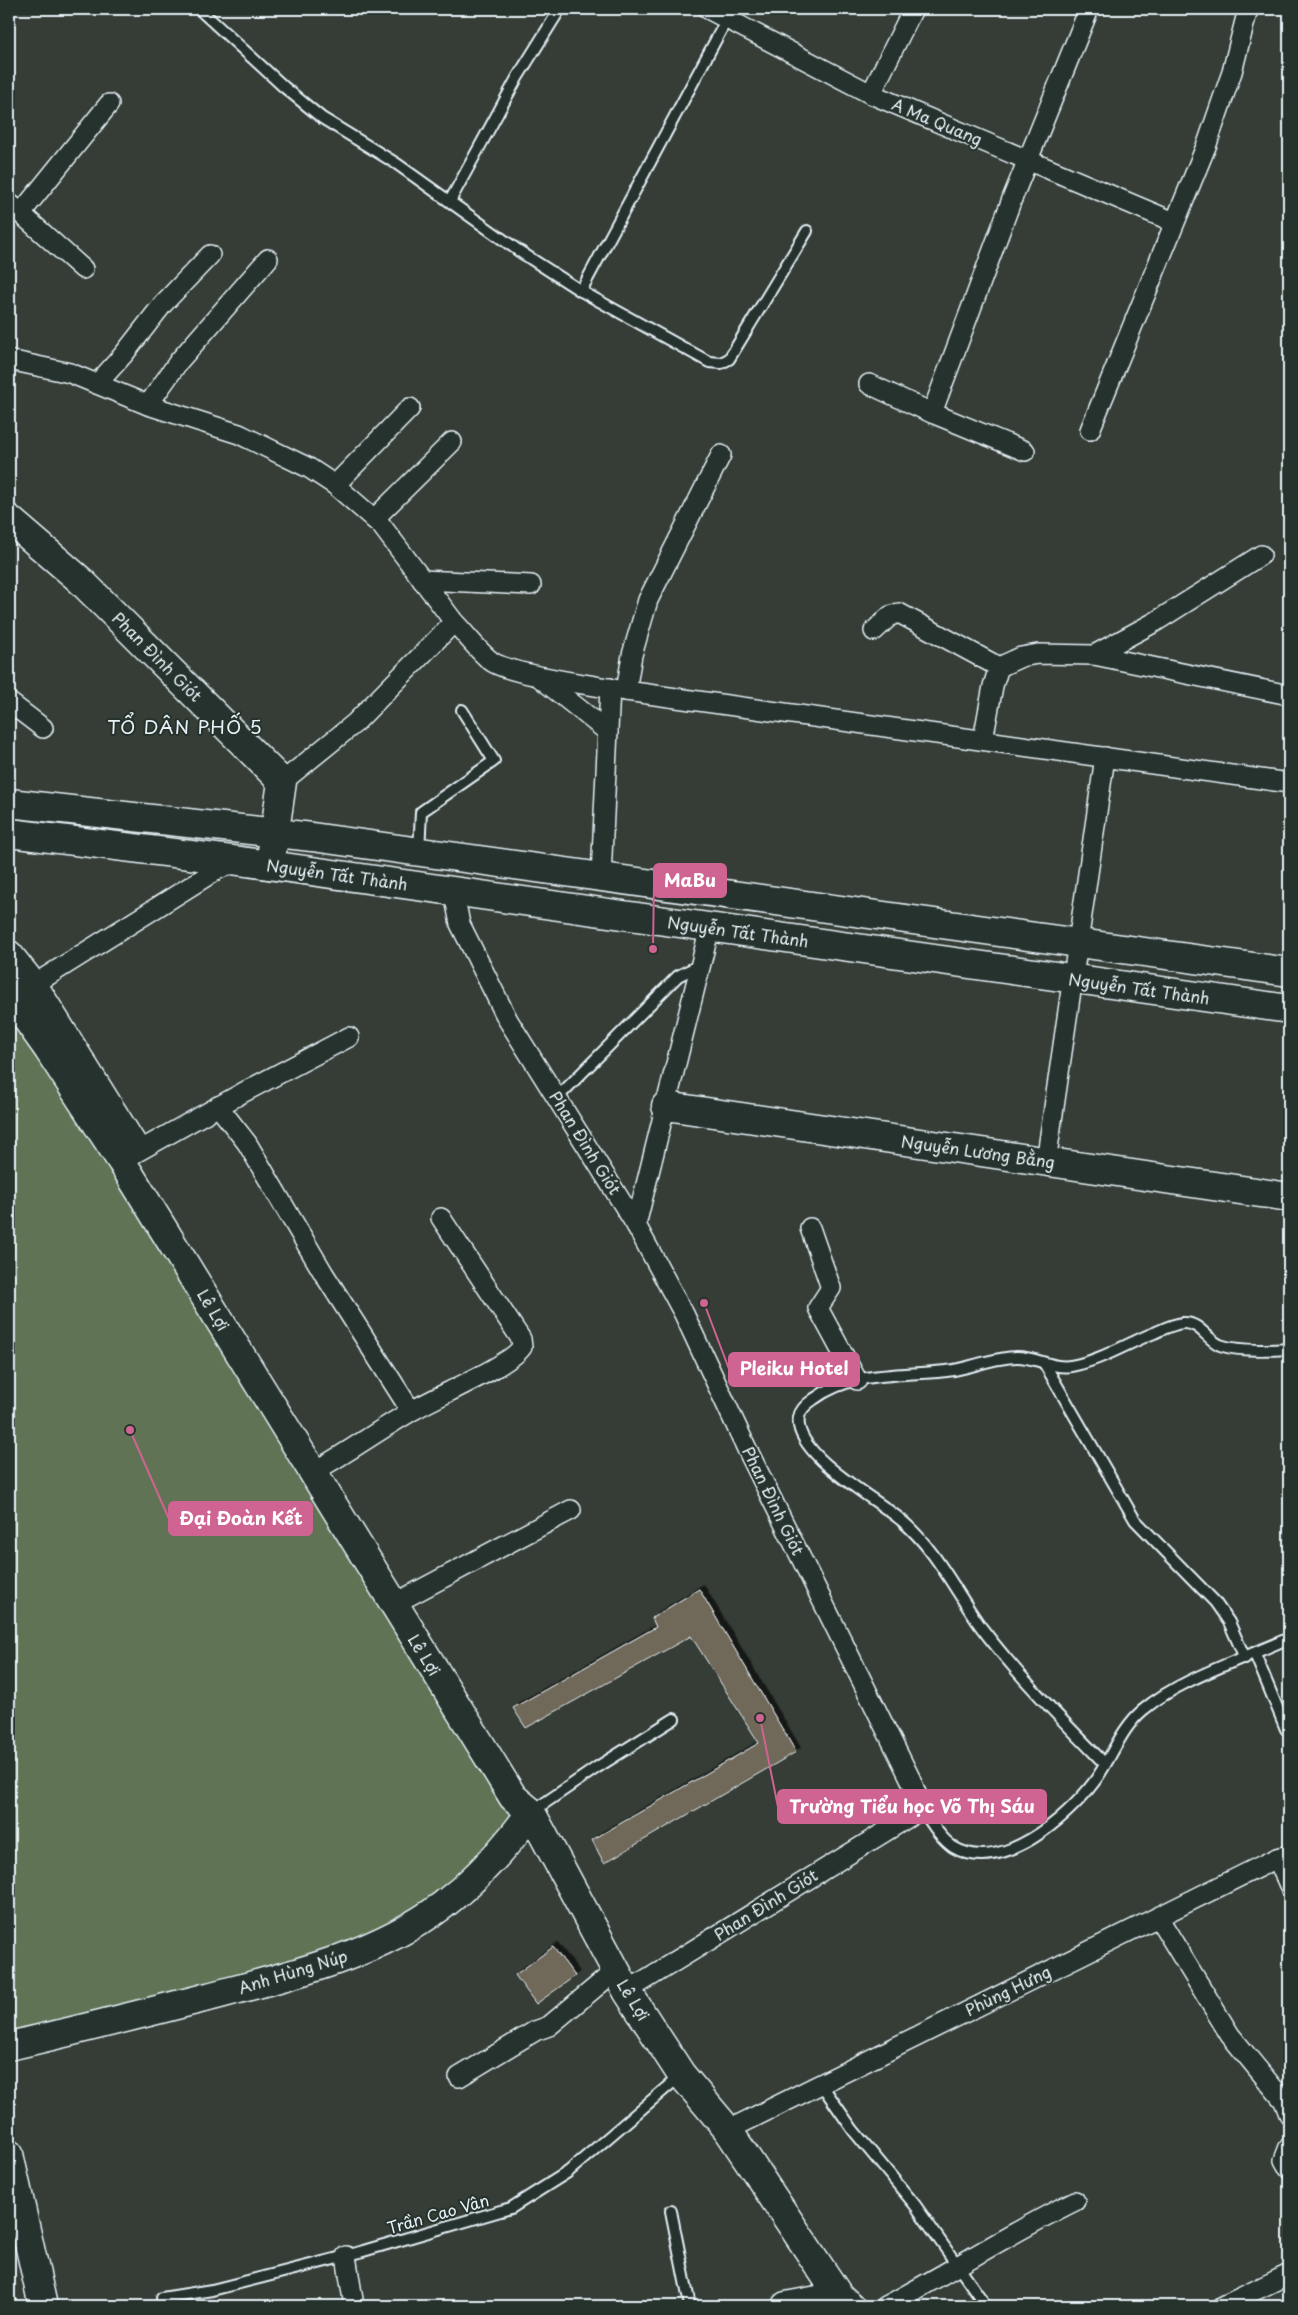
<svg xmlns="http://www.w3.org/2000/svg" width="1298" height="2315" font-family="'Playpen Sans',sans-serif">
<defs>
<filter id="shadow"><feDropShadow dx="4.5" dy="-4.5" stdDeviation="0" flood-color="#0009"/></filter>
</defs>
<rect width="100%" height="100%" fill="#353d36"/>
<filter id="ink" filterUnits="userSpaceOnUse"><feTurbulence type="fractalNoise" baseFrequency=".02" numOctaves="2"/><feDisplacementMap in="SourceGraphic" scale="10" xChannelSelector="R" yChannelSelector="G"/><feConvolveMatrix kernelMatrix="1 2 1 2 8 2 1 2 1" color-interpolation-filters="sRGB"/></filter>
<g filter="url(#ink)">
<!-- green -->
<path fill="#607355" stroke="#a4b2a6" d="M9,995l522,817 -130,119 -392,105z"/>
<!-- building -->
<g fill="#706758" stroke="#e8f1f8" filter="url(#shadow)">
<path d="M699,1589l97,163 -192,111 -12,-23 167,-97 -68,-107 -165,92 -13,-20 143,-81 -4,-9z"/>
<path d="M553,1947l22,29 -39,28 -21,-29z"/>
</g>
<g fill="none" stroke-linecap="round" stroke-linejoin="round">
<defs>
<g id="lane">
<path d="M199,9l85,78 38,31 75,46 122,87 62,40 128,71 12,1 8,-4 78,-128"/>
<path d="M450,201l67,-123 43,-69"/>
<path d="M581,291l146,-272"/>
<path d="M419,851l2,-39 73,-51 -32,-51"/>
<path d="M557,1098l113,-114 8,-8 22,-11"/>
<path d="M1044,1363l91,157 80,82 14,20 16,36"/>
<path d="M1255,1654l31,75 3,-1"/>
<path d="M1105,1764c-43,-44 -87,-88 -124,-137 -26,-36 -45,-78 -80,-107 -24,-21 -109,-66 -102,-103 1,-7 9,-14 15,-18 41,-30 93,-22 140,-29 21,-4 43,-13 63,-13 19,0 35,12 54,9 29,-5 57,-23 83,-33 9,-4 19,-9 29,-10 17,-1 23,16 37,22 16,6 52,5 69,4"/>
<path d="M922,1809c9,13 18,29 31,38 48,29 114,-29 141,-65 17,-22 26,-53 49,-72 38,-32 101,-51 146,-72"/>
<path d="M533,1811l63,-43 78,-49"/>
<path d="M821,2084l32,46 62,75 71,101"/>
<path d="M671,2211l19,95"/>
<path d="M162,2298l50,-8 134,-34 165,-48 57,-36 112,-96"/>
</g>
<g id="street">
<path d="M708,9l163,85 303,128"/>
<path d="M871,94l42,-85"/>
<path d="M9,203l74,66"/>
<path d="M21,213l88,-109"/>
<path d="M9,360l61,13 78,32 91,29 70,34 26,17 46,40 73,97 -99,101 -73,59"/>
<path d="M97,384l27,-30 39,-50 47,-49"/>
<path d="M869,384l63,29 93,38"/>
<path d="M148,405l31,-44 89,-102"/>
<path d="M932,413l80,-214 77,-190"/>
<path d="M1090,430l117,-286 25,-72 16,-63"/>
<path d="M335,485l75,-77"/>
<path d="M374,519l78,-77"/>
<path d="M422,580l109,5"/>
<path d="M454,622c12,12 24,29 37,39 18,14 109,25 135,30l663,92"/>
<path d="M874,631l16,-15 9,-3 100,54"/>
<path d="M1094,655l195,40"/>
<path d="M539,677l69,55"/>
<path d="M626,691l6,-36 16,-55 73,-145"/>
<path d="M9,702l34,26"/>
<path d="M983,740l10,-54 6,-19 22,-10 17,-3 56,1 61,-33 106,-67"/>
<path d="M601,877l9,-189"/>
<path d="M454,893l6,31 48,96 128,205 48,89 63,135 164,331 11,29 -295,182"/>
<path d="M33,985l185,-116 19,-7"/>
<path d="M218,1106l29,37 77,131 87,137"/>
<path d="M137,1152l107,-60 105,-55"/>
<path d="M1046,1162l59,-405"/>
<path d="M636,1225l74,-298"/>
<path d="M810,1228l21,60 -13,20 39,72"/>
<path d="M325,1465c29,-17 56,-36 85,-53 24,-15 100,-46 112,-65l-1,-8 -80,-121"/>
<path d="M405,1598l166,-88"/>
<path d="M1277,1858l12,27"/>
<path d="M1158,1917l72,118 54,66 5,13"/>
<path d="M459,2077l76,-46 14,-5 66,-55"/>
<path d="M728,2130l549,-272 12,-3"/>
<path d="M1289,2147l-5,13 5,9"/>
<path d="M346,2256l8,50"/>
<path d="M886,2306c64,-34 124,-73 189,-105"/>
<path d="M1223,2306l66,-32"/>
</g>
<g id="secondary">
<path d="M9,519l71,61 202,202 -12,83"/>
<path d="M9,955l24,30 99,159"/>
<path d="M9,994l39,55 74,113 391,635 18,15 96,179 54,83 47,56 111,166 11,10"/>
<path d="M666,1106l623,91"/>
<path d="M9,2046c66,-15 132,-32 199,-49 80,-21 167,-41 235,-92 34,-26 63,-58 88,-93"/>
<path d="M9,2154l34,152"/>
<path d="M786,2306l53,-10"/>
</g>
<g id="primary">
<path d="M9,803l303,34 977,135"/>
<path d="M9,833l231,28 1049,148"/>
</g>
</defs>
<!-- lane casing -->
<use href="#lane" stroke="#e8f1f8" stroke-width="14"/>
<!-- street casing -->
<use href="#street" stroke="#e8f1f8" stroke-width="22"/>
<!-- secondary casing -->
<use href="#secondary" stroke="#e8f1f8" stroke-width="31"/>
<!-- primary casing -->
<use href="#primary" stroke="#e8f1f8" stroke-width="31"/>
<!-- lane -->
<use href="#lane" stroke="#26332d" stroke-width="10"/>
<!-- street -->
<use href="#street" stroke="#26332d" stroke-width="19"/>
<!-- secondary -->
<use href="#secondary" stroke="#26332d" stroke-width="28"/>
<!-- primary -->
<use href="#primary" stroke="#26332d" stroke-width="28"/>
</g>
</g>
<g text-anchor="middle" stroke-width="4" stroke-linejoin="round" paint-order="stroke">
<!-- street labels -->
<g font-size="16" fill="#e8f1f8" stroke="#26332d">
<text transform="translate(937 122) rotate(23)" y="6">A Ma Quang</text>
<text transform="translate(157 657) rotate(45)" y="6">Phan Đình Giót</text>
<text transform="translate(337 875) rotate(8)" y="6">Nguyễn Tất Thành</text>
<text transform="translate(738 932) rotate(8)" y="6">Nguyễn Tất Thành</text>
<text transform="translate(1139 989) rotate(8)" y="6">Nguyễn Tất Thành</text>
<text transform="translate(585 1143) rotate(58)" y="6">Phan Đình Giót</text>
<text transform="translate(978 1152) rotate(8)" y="6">Nguyễn Lương Bằng</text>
<text transform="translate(213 1310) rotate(59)" y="6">Lê Lợi</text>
<text transform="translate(773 1501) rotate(64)" y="6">Phan Đình Giót</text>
<text transform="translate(424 1655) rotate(58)" y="6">Lê Lợi</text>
<text transform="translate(766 1905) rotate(-32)" y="6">Phan Đình Giót</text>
<text transform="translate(293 1972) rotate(-17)" y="6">Anh Hùng Núp</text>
<text transform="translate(1008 1991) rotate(-26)" y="6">Phùng Hưng</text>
<text transform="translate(633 2000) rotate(58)" y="6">Lê Lợi</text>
<text transform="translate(438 2214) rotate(-16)" y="6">Trần Cao Vân</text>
</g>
<!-- quarter labels -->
<g font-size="19" letter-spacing="1" fill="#e8f1f8" stroke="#26332d">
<text x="185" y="734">TỔ DÂN PHỐ 5</text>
</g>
</g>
<!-- callouts -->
<path fill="none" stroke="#cf6492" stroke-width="2" d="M653 949L654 881M704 1303L729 1369M130 1430L169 1519M760 1718L778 1807"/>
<g fill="#cf6492" stroke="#26332d" stroke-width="2">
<circle cx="653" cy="949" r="5"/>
<circle cx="704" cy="1303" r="5"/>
<circle cx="130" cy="1430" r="5"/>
<circle cx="760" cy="1718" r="5"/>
</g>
<g fill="#cf6492" stroke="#cf6492" stroke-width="2">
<rect x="654" y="864" width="72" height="33" rx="5"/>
<rect x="729" y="1353" width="130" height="33" rx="5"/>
<rect x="169" y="1502" width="143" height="33" rx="5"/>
<rect x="778" y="1790" width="268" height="33" rx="5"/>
</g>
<g font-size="18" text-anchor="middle" font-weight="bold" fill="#fff">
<text x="690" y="887">MaBu</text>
<text x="794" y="1375">Pleiku Hotel</text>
<text x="241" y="1525">Đại Đoàn Kết</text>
<text x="912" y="1813">Trường Tiểu học Võ Thị Sáu</text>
</g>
<!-- margin -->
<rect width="1298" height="2315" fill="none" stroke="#26332d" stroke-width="30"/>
<rect x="15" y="15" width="1268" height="2285" fill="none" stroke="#e8f1f8" stroke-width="2" filter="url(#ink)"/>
</svg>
